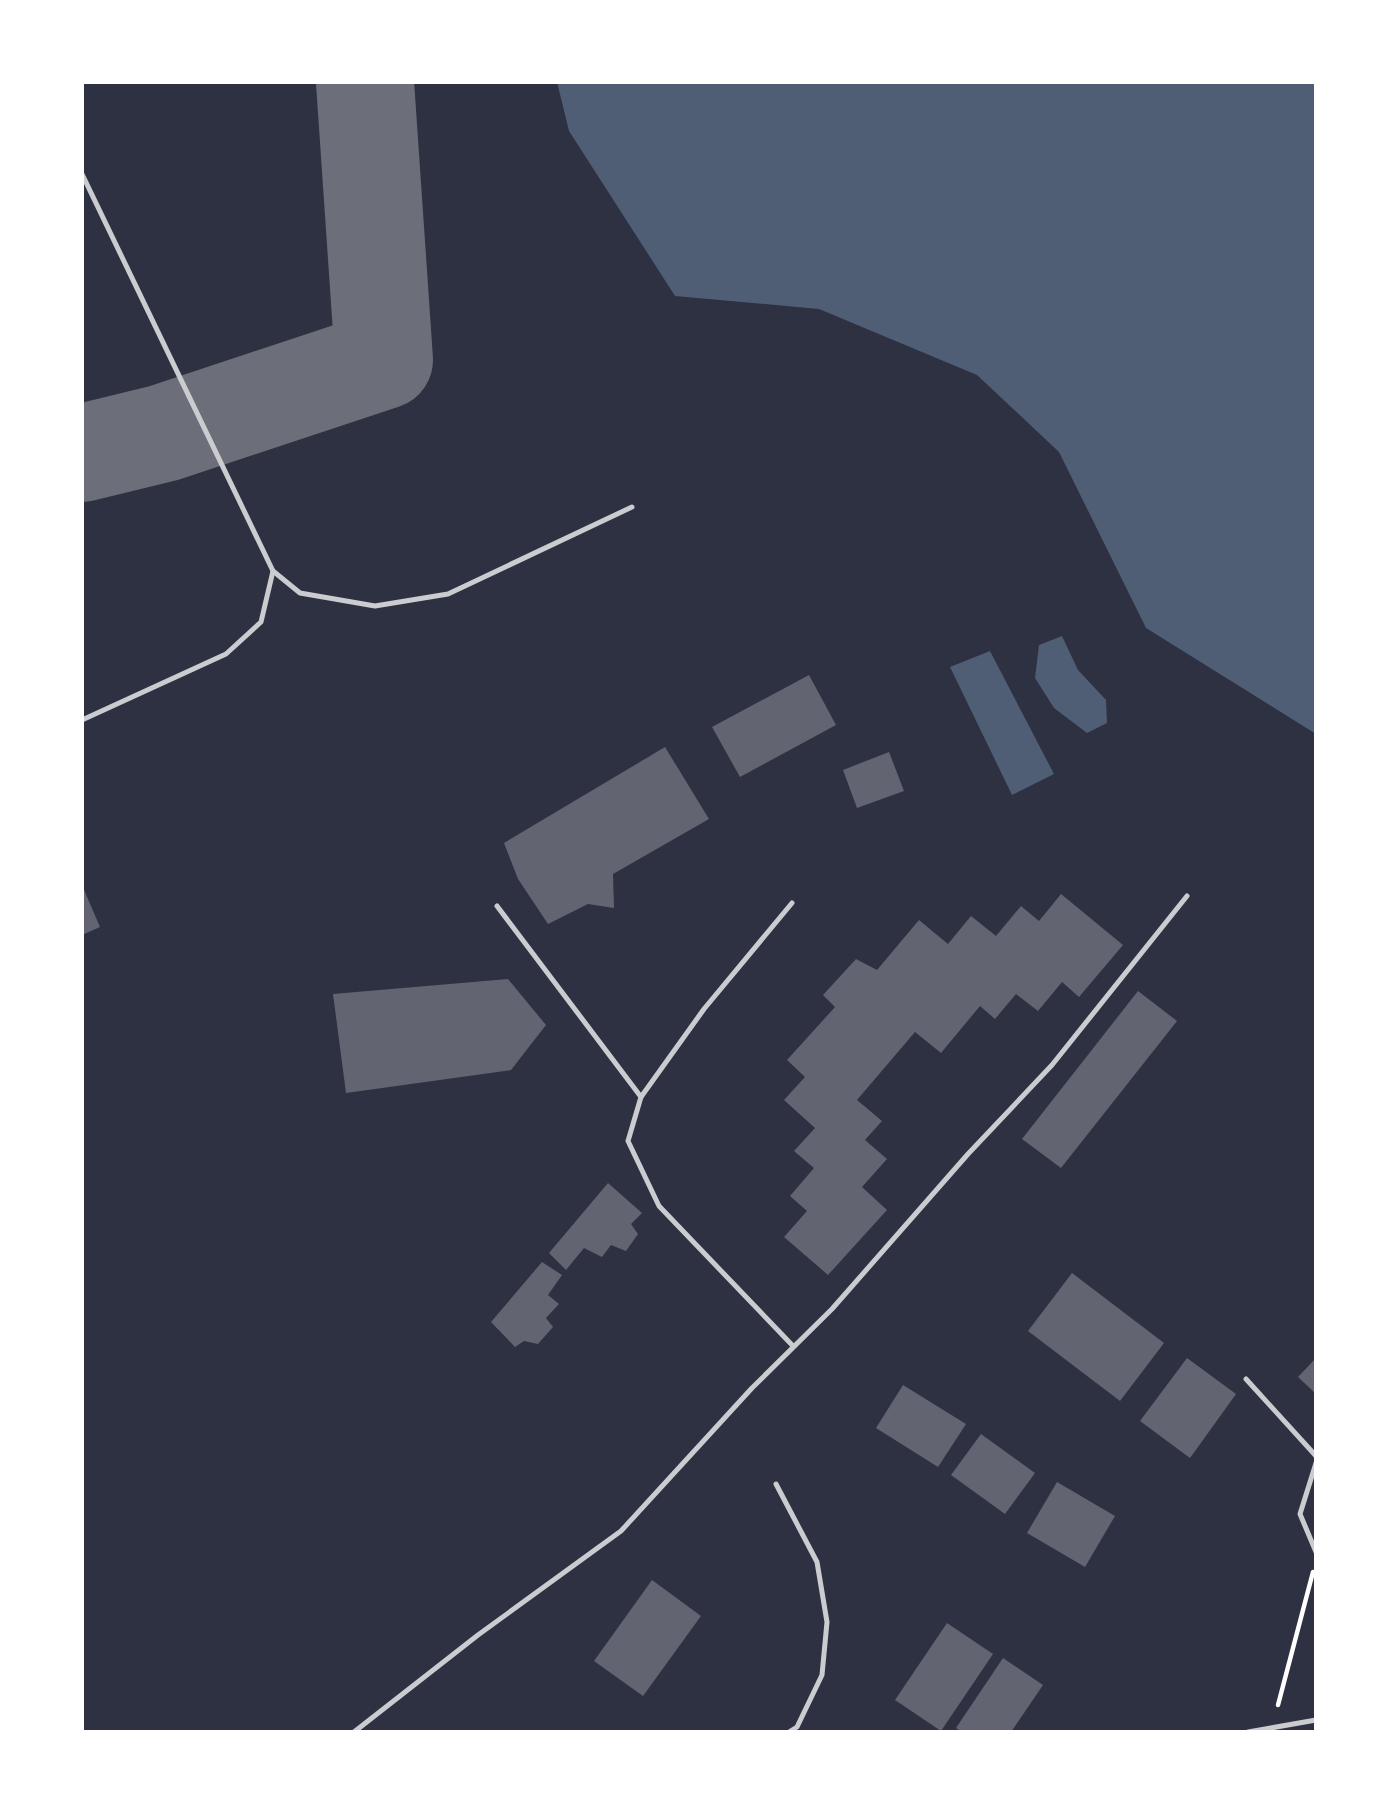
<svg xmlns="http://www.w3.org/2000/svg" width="1398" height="1814" font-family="'PT Sans',sans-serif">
<rect width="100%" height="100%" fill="#2d3142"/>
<!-- water -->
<g fill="#4f5d75">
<path d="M557,82h759v652l-170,-106 -87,-176 -82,-77 -158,-66 -144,-13 -106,-165z"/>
<path d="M1062,636l16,34 28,30 1,23 -20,10 -33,-25 -19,-30 4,-33z"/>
<path d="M990,651l64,123 -42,21 -62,-128z"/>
</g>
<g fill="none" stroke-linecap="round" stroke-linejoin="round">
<!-- taxiway -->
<path stroke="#6c6f7a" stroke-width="98" d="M82,453l82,-20 220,-73 -19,-278"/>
</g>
<!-- building -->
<g fill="#626471">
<path d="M809,675l27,50 -96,52 -28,-50z"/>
<path d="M665,747l44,72 -96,55 1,34 -26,-4 -40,20 -30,-45 -14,-36z"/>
<path d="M889,752l15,39 -47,17 -14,-38z"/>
<path d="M82,885l18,42 -18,8z"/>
<path d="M1061,894l62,51 -44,52 -17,-15 -24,29 -22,-17 -21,25 -15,-13 -39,47 -26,-21 -58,68 25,21 -17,19 22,19 -25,28 25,23 -59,65 -44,-38 23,-26 -17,-15 24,-28 -20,-17 21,-23 -31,-28 21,-23 -18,-17 48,-53 -12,-12 33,-36 21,11 42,-50 29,24 23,-28 25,20 25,-30 18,15z"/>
<path d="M508,979l38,46 -35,45 -165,23 -13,-99z"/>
<path d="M1138,991l39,30 -116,147 -39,-29z"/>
<path d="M608,1183l34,30 -11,11 7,10 -12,17 -15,-6 -9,12 -18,-9 -18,22 -17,-17z"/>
<path d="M542,1262l20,13 -14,20 11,9 -13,14 7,9 -15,17 -14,-3 -9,6 -24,-25z"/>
<path d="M1072,1273l92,70 -44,58 -92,-70z"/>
<path d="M1187,1358l49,36 -46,64 -50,-37z"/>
<path d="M1316,1358v36l-18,-17z"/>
<path d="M903,1385l63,39 -28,43 -62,-39z"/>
<path d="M981,1434l54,39 -30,41 -54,-39z"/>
<path d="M1057,1482l58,34 -30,51 -58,-34z"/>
<path d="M652,1580l49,36 -58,80 -49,-35z"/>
<path d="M947,1623l46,31 -52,77 -46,-31z"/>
<path d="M1003,1658l40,27 -32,47h-49l-6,-4z"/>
</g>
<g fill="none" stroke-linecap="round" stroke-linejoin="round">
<!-- path -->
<path stroke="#fff" stroke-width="4.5" d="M1278,1705l35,-133"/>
<!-- service -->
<g stroke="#caccd0" stroke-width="5">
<path d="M82,174l191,397 -12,51 -35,32 -144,66"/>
<path d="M273,571l27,22 75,13 73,-12 184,-87"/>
<path d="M792,903l-88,106 -63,88 -13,44 31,65 134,140"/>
<path d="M497,906l144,191"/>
<path d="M1246,1379l70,77"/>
<path d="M1316,1463l-16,51 16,38"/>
<path d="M776,1484l41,78 10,60 -5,53 -25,52 -8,5"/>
<path d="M354,1732l124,-97 143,-104 131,-143 80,-79 136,-155 84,-89 135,-169"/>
<path d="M1248,1732l68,-12"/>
</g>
</g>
<!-- border -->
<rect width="1398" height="1814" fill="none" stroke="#ffffff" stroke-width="168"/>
</svg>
